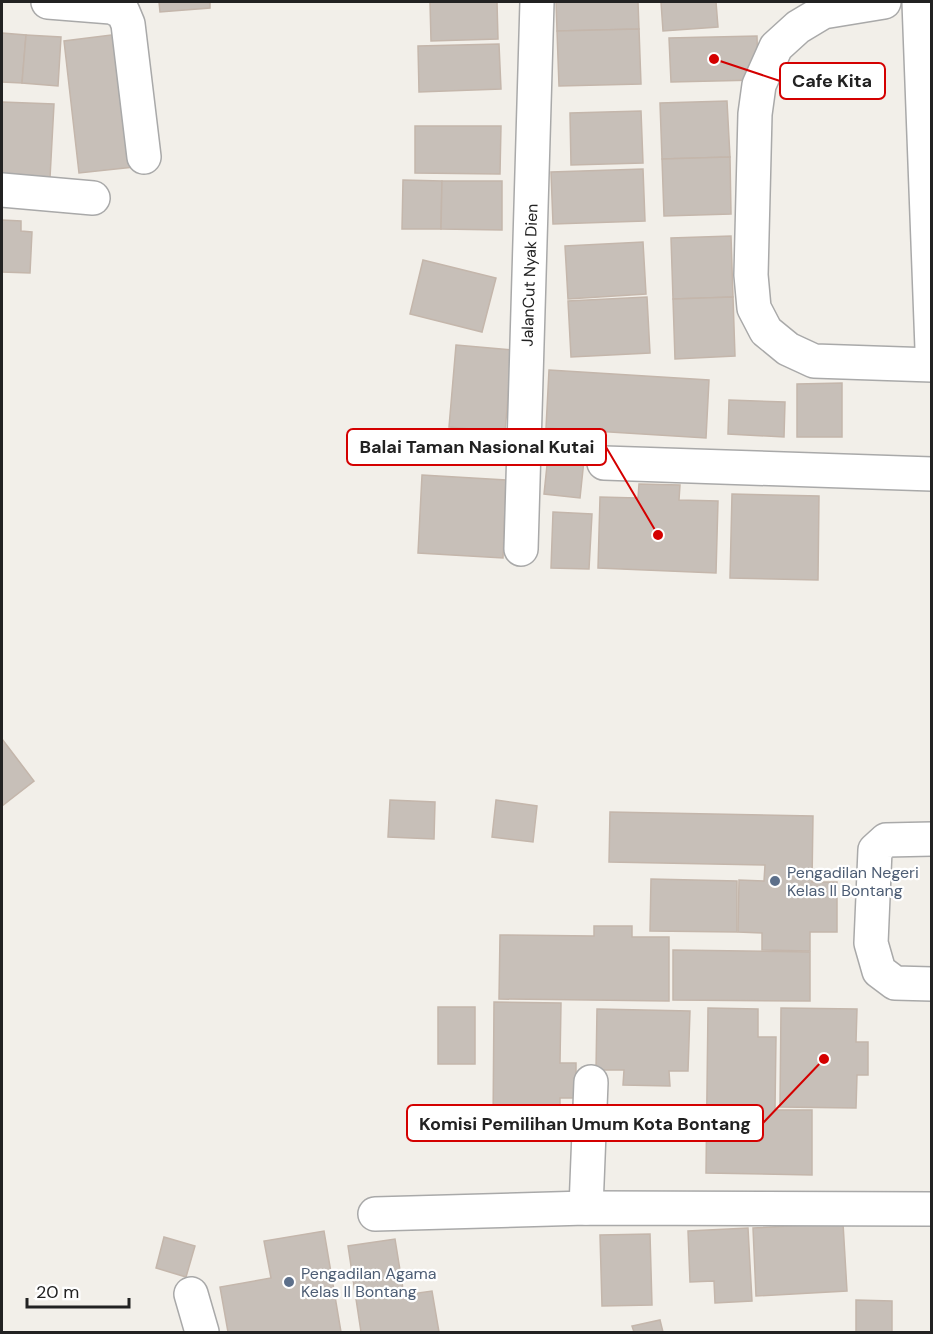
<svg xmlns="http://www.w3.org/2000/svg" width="933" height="1334" font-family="'DM Sans',sans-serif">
<rect width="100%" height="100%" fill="#f2efe9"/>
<!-- building -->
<g fill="#c7bfb8" stroke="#c4b6ab" stroke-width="1.5">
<path d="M159,2h51v6l-50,4z"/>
<path d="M430,2h67l1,37 -67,2z"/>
<path d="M556,2h82l1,27 -82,2z"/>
<path d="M661,2h55l2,25 -55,4z"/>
<path d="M639,29l2,55 -82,2 -2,-55z"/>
<path d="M2,33l24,2 -4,48 -20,-1z"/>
<path d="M119,34l15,133 -55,6 -15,-132z"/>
<path d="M26,35l35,2 -3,49 -36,-3z"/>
<path d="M757,36l1,44 -87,2 -2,-44z"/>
<path d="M499,44l2,45 -82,3 -1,-46z"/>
<path d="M727,101l3,56 -68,2 -2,-56z"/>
<path d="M2,102l52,2 -4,74 -48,-3z"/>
<path d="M641,111l2,52 -72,2 -1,-52z"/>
<path d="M415,126h86l-1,48 -85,-1z"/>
<path d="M730,157l1,57 -67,2 -2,-57z"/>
<path d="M643,169l2,52 -92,3 -2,-52z"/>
<path d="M403,180l39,1 -1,48h-39z"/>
<path d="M442,181h60v49l-61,-1z"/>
<path d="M2,220l19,1v10l11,1 -2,41 -28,-1z"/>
<path d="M731,236l2,61 -60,2 -2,-61z"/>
<path d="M643,242l3,52 -78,5 -3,-53z"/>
<path d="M423,260l73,18 -14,54 -72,-18z"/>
<path d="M647,297l3,56 -79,4 -3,-56z"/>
<path d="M733,297l2,59 -60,3 -2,-60z"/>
<path d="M456,345l56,5 -7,82 -56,-5z"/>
<path d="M549,370l160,10 -3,58 -160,-10z"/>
<path d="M842,383v54h-45v-53z"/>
<path d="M729,400l56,2 -1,35 -56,-3z"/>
<path d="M550,436l36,5 -6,57 -36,-4z"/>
<path d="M422,475l84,5 -3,78 -85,-5z"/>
<path d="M639,484l41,1 -1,15 39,1 -2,72 -118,-5 2,-71 38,1z"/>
<path d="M732,494l87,2 -1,84 -88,-2z"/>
<path d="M553,512l39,2 -3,55 -38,-1z"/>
<path d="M2,739l32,42 -32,25z"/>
<path d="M390,800l45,2 -1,37 -46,-2z"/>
<path d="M496,800l41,6 -4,36 -41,-5z"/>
<path d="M610,812l203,4 -1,66h25v50h-27v19l-48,-1v-17l-24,-1 1,-52 25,1 1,-16 -156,-3z"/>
<path d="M651,879l86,2v51l-87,-1z"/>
<path d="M594,926h38v11h37v64l-170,-2 1,-64 94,1z"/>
<path d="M673,950l137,2v49l-137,-1z"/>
<path d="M494,1002l67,1 -1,60h16v35h-16v29h-67z"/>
<rect x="438" y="1007" width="37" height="57"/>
<path d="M708,1008l50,1v28h18l-1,73h37v65l-106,-2z"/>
<path d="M781,1008l76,1 -1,33h12v33h-11l-1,33 -76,-1z"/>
<path d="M597,1009l93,2 -2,60h-19l1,15 -47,-1 1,-15h-28z"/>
<path d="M843,1223l4,68 -91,5 -3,-68z"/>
<path d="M748,1228l4,73 -37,2 -1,-22 -24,1 -2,-51z"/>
<path d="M324,1231l17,101h-113l-8,-45 51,-9 -7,-37z"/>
<path d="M650,1234l2,71 -50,1 -2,-71z"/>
<path d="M164,1237l31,9 -9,31 -30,-9z"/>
<path d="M395,1239l9,56 28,-4 7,41h-78l-13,-86z"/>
<path d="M856,1300l36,1v31h-36z"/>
<path d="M660,1320l3,12h-29l-2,-6z"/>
</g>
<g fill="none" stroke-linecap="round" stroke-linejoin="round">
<defs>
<g id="minor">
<path d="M48,2l63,5 12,5 5,12 16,133"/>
<path d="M884,2l-61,10 -25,15 -22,20 -17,38 -4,29 -4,161 3,33 12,23 22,18 26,12 118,4"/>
<path d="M919,2l13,347"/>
<path d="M2,190l91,8"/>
<path d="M604,463l328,11"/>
<path d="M521,549l16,-547"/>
<path d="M932,839l-46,1 -11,10 -4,93 8,28 16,12 37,1"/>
<path d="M586,1208l5,-126"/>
<path d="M375,1214l211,-6 346,1"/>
<path d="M191,1294l11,38"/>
</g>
</defs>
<!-- minor casing -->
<use href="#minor" stroke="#a9a9a9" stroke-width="36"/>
<!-- minor -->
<use href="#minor" stroke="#fff" stroke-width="33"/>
</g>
<!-- markers -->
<g fill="#5c6f8a" stroke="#fff" stroke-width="2">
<circle cx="775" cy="881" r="6"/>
<circle cx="289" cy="1282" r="6"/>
</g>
<g text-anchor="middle" stroke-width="4.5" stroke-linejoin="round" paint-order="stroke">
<!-- street labels -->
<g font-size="16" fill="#222" stroke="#fff">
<text transform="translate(529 275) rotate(-88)" y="6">JalanCut Nyak Dien</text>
</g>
<!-- service labels -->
<g font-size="16" fill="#4e5e75" stroke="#fff" text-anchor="start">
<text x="787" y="878">Pengadilan Negeri<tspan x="787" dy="18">Kelas II Bontang</tspan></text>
<text x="301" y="1279">Pengadilan Agama<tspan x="301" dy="18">Kelas II Bontang</tspan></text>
</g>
</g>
<!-- callouts -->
<path fill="none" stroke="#d40000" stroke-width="2" d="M714 59L780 81M658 535L606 447M824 1059L763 1123"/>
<g fill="#d40000" stroke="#fff" stroke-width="2">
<circle cx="714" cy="59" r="6"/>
<circle cx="658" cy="535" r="6"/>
<circle cx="824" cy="1059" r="6"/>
</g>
<g fill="#fff" stroke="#d40000" stroke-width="2">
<rect x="780" y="63" width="105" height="36" rx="6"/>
<rect x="347" y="429" width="259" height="36" rx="6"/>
<rect x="407" y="1105" width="356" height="36" rx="6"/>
</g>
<g font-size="18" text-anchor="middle" font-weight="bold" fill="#222">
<text x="832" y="87">Cafe Kita</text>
<text x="477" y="453">Balai Taman Nasional Kutai</text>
<text x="585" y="1130">Komisi Pemilihan Umum Kota Bontang</text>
</g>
<!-- border -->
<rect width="933" height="1334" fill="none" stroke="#222222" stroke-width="6"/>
<!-- scale -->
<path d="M27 1298v9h102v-9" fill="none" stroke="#222222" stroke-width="3"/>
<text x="36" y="1298" font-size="18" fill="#222222" stroke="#ffffff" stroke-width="4.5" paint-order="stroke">20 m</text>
</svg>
